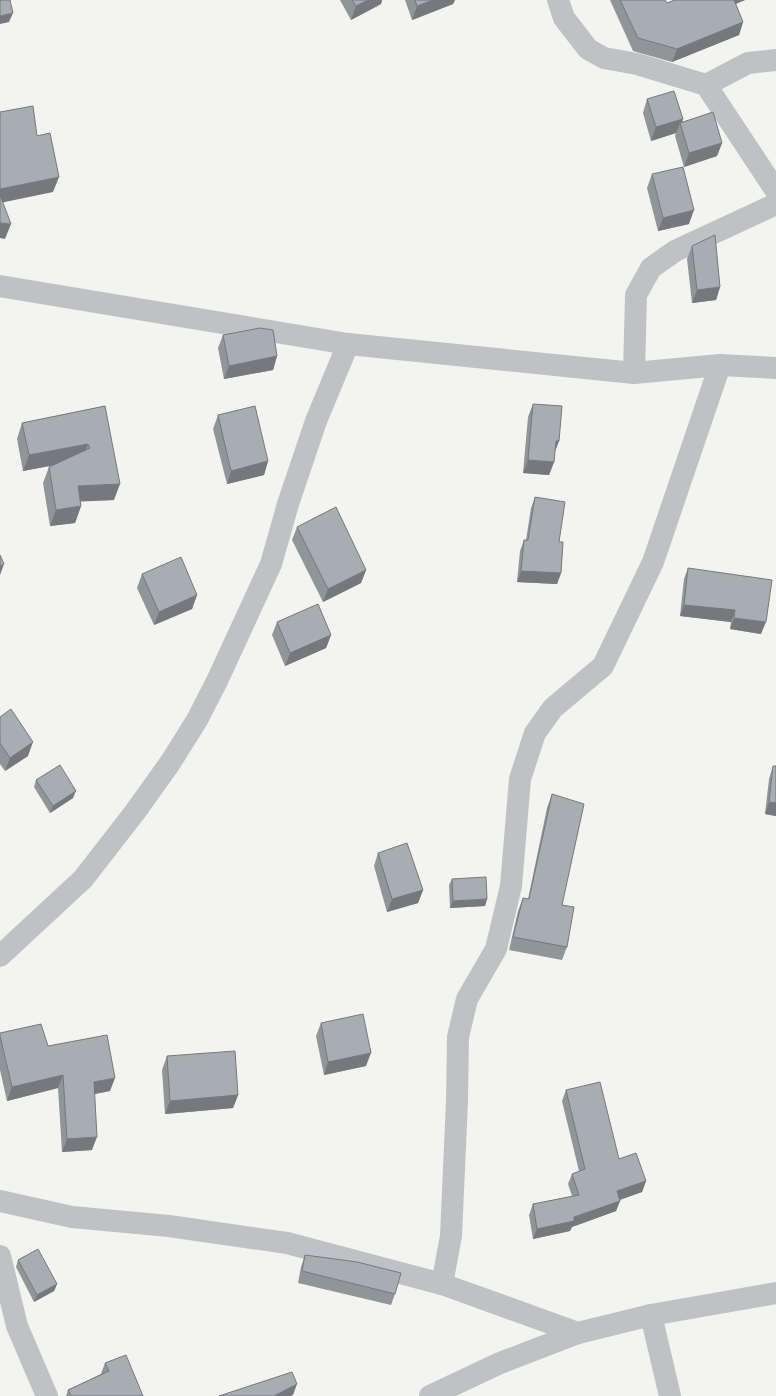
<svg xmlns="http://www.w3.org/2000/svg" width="776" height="1396" font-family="Cabin,sans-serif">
<rect width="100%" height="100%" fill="#f3f3f0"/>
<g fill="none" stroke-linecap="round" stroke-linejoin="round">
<!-- minor -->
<g stroke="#bfc2c5" stroke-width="22">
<path d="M558,0l6,18 24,31 16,9 33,6 69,21 70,106"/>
<path d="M706,85l42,-22 28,-3"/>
<path d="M0,286l348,58 286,29 86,-8 56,3"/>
<path d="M634,373l2,-78 15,-27 24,-17 101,-47"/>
<path d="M0,956l83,-77 52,-67 35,-49 27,-43 20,-39 54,-117 17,-60 28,-83 32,-77"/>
<path d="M0,1201l72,16 97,9 118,17 155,41 136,49"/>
<path d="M0,1256l17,70 30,70"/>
<path d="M442,1284l9,-48 6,-135 1,-64 9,-38 29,-50 15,-63 9,-107 15,-46 18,-25 50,-42 50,-104 67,-197"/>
<path d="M651,1315l19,81"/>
<path d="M430,1396l70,-33 78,-30 73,-18 125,-22"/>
</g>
</g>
<!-- wall -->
<g fill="#909599">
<path d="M340,0h42l-1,4 -30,16z"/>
<path d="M405,0h50l-2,4 -41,16z"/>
<path d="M610,0h55l2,3 8,-3h70l-9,4 7,18 -4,13 -67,27 -39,-11z"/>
<path d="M647,99l36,20 -1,3 40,21 -5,13 -33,11 -9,-31 1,-3 -25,8 -8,-28z"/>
<path d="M652,174l37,50 -31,7 -11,-43z"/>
<path d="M692,246l28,41 -4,13 -24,3 -5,-44z"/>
<path d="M223,335l54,21 -4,14 -49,9 -6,-31z"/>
<path d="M533,404l26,37 -5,12v9l-5,13 -26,-2 5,-56z"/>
<path d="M105,406l9,94 -34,1 1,5 -6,17 -25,3 -7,-43 6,-16 4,-2 -30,6 -6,-32 5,-16z"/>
<path d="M218,415l50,46 -4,14 -37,9 -14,-55z"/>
<path d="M535,497l24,45 2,31 -4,11 -40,-2 3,-31 4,-11h2l5,-32z"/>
<path d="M297,527l69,43 -5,13 -38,19 -31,-62z"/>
<path d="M688,568l73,66 -31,-5 1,-7 -51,-6 4,-37z"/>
<path d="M142,574l55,21 -5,14 -38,16 -17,-37z"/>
<path d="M277,622l54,13 -5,13 -41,18 -13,-31z"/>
<path d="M0,717l28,39 -23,15 -5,-7z"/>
<path d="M773,766h3v50l-11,-2 4,-35z"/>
<path d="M36,780l37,18 -23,15 -16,-26z"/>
<path d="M552,794l10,111 5,42 -5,13 -53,-10 9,-39 5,-13 5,1 19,-91z"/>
<path d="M378,853l45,37 -5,13 -31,9 -13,-46z"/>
<path d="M452,879l35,20 -2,7 -35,2 -1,-23z"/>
<path d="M321,1023l45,43 -42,9 -8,-39z"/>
<path d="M0,1033l48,13 62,45 -15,3 -3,56 -30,2 -4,-64 -51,13 -7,-31z"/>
<path d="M167,1056l71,39 -5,13 -68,6 -3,-44z"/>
<path d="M566,1090l53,69 27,22 -4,11 -22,8 -4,11 -44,16 -2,4 -37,8 -4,-24 4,-11 39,-8 -4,-12 4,-10 7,-3 -17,-70z"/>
<path d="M305,1255l90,39 -4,11 -93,-22 3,-16z"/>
<path d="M18,1260l39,24 -3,7 -20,11 -18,-35z"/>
<path d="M105,1363l38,33h-77l2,-6 33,-16z"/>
</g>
<!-- shaded-wall -->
<g fill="#75797d">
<path d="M368,0h14l-1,4 -30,16 5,-14z"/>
<path d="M433,0h22l-2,4 -41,16 5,-14z"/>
<path d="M731,0h14l-17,7z"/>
<path d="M13,13l-4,9 -9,2v-8z"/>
<path d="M743,22l-4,13 -67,27 5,-13z"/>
<path d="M683,119l-2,7 -1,-3 -4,10 -25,8 5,-14z"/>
<path d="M722,143l-5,13 -33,11 5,-14z"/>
<path d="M59,177l-6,15 -53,11v-14z"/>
<path d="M694,210l-5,14 -31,7 5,-13z"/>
<path d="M0,223l11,1 -6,15 -5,-1z"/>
<path d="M720,287l-4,13 -24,3 5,-13z"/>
<path d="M277,356l-4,14 -49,9 5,-13z"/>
<path d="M556,441h3l-5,13z"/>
<path d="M88,444l-6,16 -59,11 6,-16z"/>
<path d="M528,460l26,2 -5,13 -26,-2z"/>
<path d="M268,461l-4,14 -37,9 4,-13z"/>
<path d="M120,484l-6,16 -42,2 6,-16z"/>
<path d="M81,506l-6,17 -25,3 6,-16z"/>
<path d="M4,564l-4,11v-9z"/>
<path d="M366,570l-5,13 -38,19 5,-13z"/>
<path d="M521,571l40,2 -4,11 -40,-2z"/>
<path d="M197,595l-5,14 -38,16 5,-13z"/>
<path d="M684,605l51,5 -4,12 -51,-6z"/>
<path d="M734,618l32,4 -5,12 -31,-5z"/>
<path d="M331,635l-5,13 -41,18 5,-13z"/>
<path d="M33,742l-5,14 -23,15 5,-13z"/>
<path d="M76,791l-3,7 -23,15 3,-7z"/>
<path d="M769,802l7,1v13l-11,-2z"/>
<path d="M423,890l-5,13 -31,9 5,-13z"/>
<path d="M487,899l-2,7 -35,2 3,-7z"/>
<path d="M371,1053l-5,13 -42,9 4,-13z"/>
<path d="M63,1075l-5,13 -51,13 5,-14z"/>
<path d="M115,1078l-5,13 -21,4 5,-13z"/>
<path d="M238,1095l-5,13 -68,6 5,-13z"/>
<path d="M97,1137l-5,13 -30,2 5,-13z"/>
<path d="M646,1181l-4,11 -29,10 4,-11z"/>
<path d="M620,1201l-4,10 -44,16 -2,4 -37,8 4,-10 37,-12z"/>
<path d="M57,1284l-3,7 -20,11 3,-7z"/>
<path d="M297,1384l-4,11 -2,1h-17z"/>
</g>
<!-- building -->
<g fill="#a7adb2" stroke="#75797d">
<path d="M0,0h10l3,13 -13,3z"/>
<path d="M352,0h16l-12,6z"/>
<path d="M415,0h18l-16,6z"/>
<path d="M620,0h45l2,3 8,-3h59l9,22 -66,27 -39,-11z"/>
<path d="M674,91l9,28 -27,8 -9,-28z"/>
<path d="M33,106l4,30 13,-3 9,44 -59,12v-77z"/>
<path d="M713,112l9,31 -33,10 -9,-30z"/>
<path d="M683,167l11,43 -31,8 -11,-44z"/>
<path d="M0,195l11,29 -11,-1z"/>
<path d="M715,235l5,52 -23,3 -5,-44z"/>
<path d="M260,328l13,2 4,26 -48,10 -6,-31z"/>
<path d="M533,404l29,2 -3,35h-3l-2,21 -26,-2z"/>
<path d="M105,406l15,78 -42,2 3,20 -25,4 -7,-43 41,-19 -2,-4 -59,11 -7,-32z"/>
<path d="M255,406l13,55 -37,10 -13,-56z"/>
<path d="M535,497l30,5 -6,40h4l-2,31 -40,-2 3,-31h4z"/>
<path d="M336,507l30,63 -38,19 -31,-62z"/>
<path d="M0,555l4,9 -4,2z"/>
<path d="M181,557l16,38 -38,17 -17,-38z"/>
<path d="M688,568l84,12 -6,42 -32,-4 1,-8 -51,-5z"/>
<path d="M318,604l13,31 -41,18 -13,-31z"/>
<path d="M11,709l22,33 -23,16 -10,-15v-26z"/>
<path d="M60,765l16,26 -23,15 -17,-26z"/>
<path d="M773,766h3v37l-7,-1z"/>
<path d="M552,794l32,10 -22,101 12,2 -7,40 -54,-10 10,-39 6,1z"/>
<path d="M407,843l16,47 -31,9 -14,-46z"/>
<path d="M486,877l1,22 -34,2 -1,-22z"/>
<path d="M363,1014l8,39 -43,9 -7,-39z"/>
<path d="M41,1024l7,22 59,-11 8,43 -21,4 3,55 -30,2 -4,-64 -51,12 -12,-51v-3z"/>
<path d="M235,1051l3,44 -68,6 -3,-45z"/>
<path d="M600,1082l19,77 17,-6 10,28 -29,10 3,10 -46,16v4l-37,8 -4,-25 46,-9 -7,-21 13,-5 -19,-79z"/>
<path d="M38,1249l19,35 -20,11 -19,-35z"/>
<path d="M305,1255l52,7 44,11 -6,21 -93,-23z"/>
<path d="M126,1355l17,41h-72l-3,-6 41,-19 -4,-8z"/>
<path d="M292,1372l5,12 -23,12h-55z"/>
</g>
</svg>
